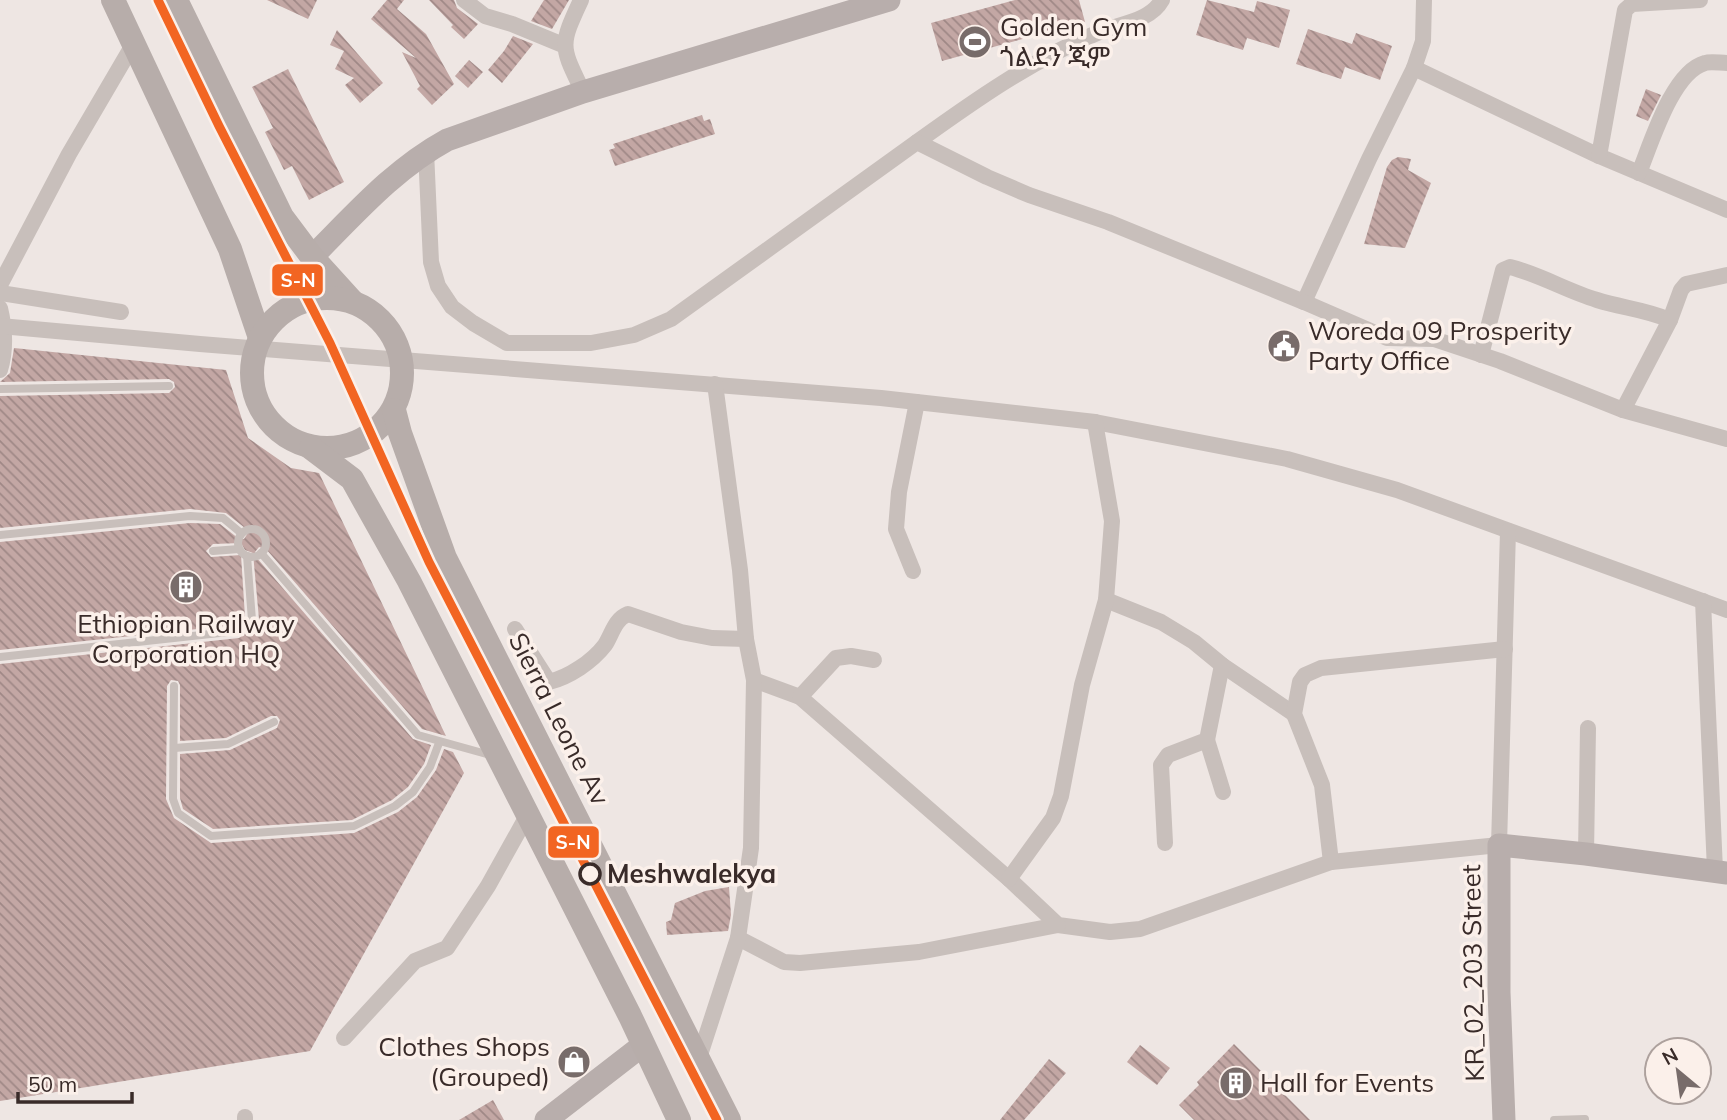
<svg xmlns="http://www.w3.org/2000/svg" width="1727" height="1120" font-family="Mulish,'Noto Sans Ethiopic',sans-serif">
<defs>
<pattern id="building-back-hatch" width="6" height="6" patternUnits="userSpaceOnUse" patternTransform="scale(1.75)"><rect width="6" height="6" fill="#c3a7a4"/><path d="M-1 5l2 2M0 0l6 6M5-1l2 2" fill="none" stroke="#9f8886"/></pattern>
</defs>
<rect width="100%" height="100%" fill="#eee6e3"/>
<!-- building -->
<g fill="url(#building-back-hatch)">
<path d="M267,0h50l-9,19z"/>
<path d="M387,0h17l-7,9 29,25 28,50 -22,21 -15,-16 3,-3 -18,-34 14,6 -45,-39z"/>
<path d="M429,0h25l3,8 21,16 -14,15 -13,-12 2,-2z"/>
<path d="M544,0h25l-17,29 -21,-8z"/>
<path d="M1015,0h64l6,22 -143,39 -11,-38z"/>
<path d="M1207,0l47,12 3,-11 33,9 -11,38 -32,-10 -4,12 -47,-15z"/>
<path d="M1308,29l44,15 4,-11 36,13 -12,34 -35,-13 -4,12 -45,-15z"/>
<path d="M337,30l46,53 -23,20 -15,-18 9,-7 -19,-9 9,-18 -14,-6z"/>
<path d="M513,36l20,8 -31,39 -14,-13 16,-19z"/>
<path d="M469,60l14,12 -15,16 -13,-12z"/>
<path d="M288,69l56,113 -35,18 -17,-34 -8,4 -19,-38 8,-4 -21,-41z"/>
<path d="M1646,89l15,6 -13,26 -12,-5z"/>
<path d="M702,115l2,6 6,-2 5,15 -100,32 -6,-16 6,-2 -2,-4z"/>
<path d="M1398,157l13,2 -3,11 23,13 -26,65 -41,-4 23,-77 5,-7z"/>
<path d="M14,348l212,22 22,68 43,30 28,5 127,263 -24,-7 -156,-180 -7,-2 -4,5 1,5 157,182 18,6 -7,19 -16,23 -16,13 -40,20 -139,9 -30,-20 -3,-11v-44l50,-4 47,-22 3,-8 -3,-4h-6l-45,22 -46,3v-56l-2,-4 -7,-1 -4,6 -1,113 8,19 37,25 143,-10 44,-21 19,-15 19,-27 8,-21 9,3 11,21 -154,278 -310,50v-437l239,-26 17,-13 3,-6 -6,-66 -8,-3 -4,-7 -28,1 -7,7 5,6 30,-2 4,62 -10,8 -235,25v-108l190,-19 30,1 19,15h5l4,-6 -3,-5 -19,-15 -36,-4 -190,19v-132l169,-3 6,-6 -1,-5 -5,-3 -169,3 10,-9z"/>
<path d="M729,887l2,28 -3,16 -61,4 -1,-13 5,-2 4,-17 30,-12z"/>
<path d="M1234,1044l76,76h-116l-15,-15 20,-20 -2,-3z"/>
<path d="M1140,1045l30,23 -13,17 -30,-23z"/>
<path d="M1049,1059l17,14 -42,47h-24z"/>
<path d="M493,1100l11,20h-45z"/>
</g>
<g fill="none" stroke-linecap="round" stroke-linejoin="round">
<!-- lane -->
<g stroke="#c8bfbb" stroke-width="8">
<path d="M0,389l169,-3"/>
<circle cx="252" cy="543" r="14"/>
<path d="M0,535l190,-19 33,2 18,15"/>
<path d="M213,551l26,-2"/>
<path d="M261,553l157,182 72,20"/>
<path d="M0,657l238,-26 14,-11 -5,-64"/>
<path d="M174,686l-1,113 5,14 33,23 143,-10 41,-20 18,-14 17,-25 9,-24"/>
<path d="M174,748l54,-4 46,-22"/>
<path d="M1554,1120l31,-1"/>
</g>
<!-- street -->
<g stroke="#c8bfbb" stroke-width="16">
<path d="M464,0l21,16 27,8 51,21"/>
<path d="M581,0c-22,47 -20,46 2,92"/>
<path d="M1414,68l185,88 128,54"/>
<path d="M917,142c57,-41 115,-82 180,-109 21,-9 53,-11 65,-33"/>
<path d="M426,151l5,111 7,24 14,21 21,16 34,20h84l43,-8 37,-16 246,-177 70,35 42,18 79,27 196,80 65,-143 45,-91 9,-27 1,-41"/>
<path d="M1599,156l26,-146 7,-6 68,-4"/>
<path d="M1639,173c12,-29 33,-101 66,-110 6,-2 15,0 22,0"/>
<path d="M0,285l69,-131 65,-111"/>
<path d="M0,293l121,19"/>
<path d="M1304,302l83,36 47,1 66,22 123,49 104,29"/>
<path d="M0,308c5,21 6,42 0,62"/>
<path d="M0,326l200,18 681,54 214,24 192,37 110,31 330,120"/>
<path d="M1481,355l22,-85 7,-3c31,8 57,24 87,33 25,8 47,9 73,20"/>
<path d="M1623,410l47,-90 11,-30 5,-6 41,-9"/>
<path d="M913,571l-17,-42 3,-37 18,-90"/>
<path d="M1106,600l55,22 33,20 28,23 72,49"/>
<path d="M1703,601l12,269"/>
<path d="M515,629l34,53c20,-5 43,-20 56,-37 7,-11 10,-26 23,-31l53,18 31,6 34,1"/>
<path d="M754,680l46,17 209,182 49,46 52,7 30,-3 191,-67 168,-17 9,-314"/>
<path d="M800,697l36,-39 15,-2 23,4"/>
<path d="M1207,740l16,52"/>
<path d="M1165,843l-4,-78 7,-10 39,-15 15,-75"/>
<path d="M1586,854l2,-126"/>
<path d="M1331,862l-9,-77 -28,-71 6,-32 5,-7 16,-7 184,-19"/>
<path d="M1009,879l44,-61 8,-22 21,-111 24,-85 6,-79 -17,-99"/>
<path d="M738,938l46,24 16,1 119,-11 139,-27"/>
<path d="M344,1038l71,-77 32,-13 41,-62 39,-70"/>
<path d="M698,1061l40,-123 13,-90 3,-168 -8,-41 -6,-69 -25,-186"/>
<path d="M245,1117v3"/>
</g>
<!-- secondary -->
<g stroke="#b8aeac" stroke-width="23">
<path d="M312,257c43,-43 82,-88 135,-117l136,-48 306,-92"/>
<path d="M546,1120l97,-75"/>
<path d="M1504,1120l-5,-128v-147l87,9 141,19"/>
</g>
<!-- primary -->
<g stroke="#b7adaa" stroke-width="24">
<path d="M113,0l117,249 30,89"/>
<path d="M176,0l106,217 30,40 40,44"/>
<circle cx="327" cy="373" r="75"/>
<path d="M394,410l6,23 45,125 284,562"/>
<path d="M311,448l41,31 57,102 221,435 49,104"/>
</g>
<defs>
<path id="rail-1" d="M158,0l61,126 111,217 99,219 288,558"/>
</defs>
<!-- rail-1 casing -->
<use href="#rail-1" stroke="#fbf0ea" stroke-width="14"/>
<!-- rail-1 -->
<use href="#rail-1" stroke="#f26522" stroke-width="9"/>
</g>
<!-- icons -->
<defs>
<symbol id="stadium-disc" viewBox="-11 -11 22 22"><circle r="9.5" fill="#786c6a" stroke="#fbf0ea"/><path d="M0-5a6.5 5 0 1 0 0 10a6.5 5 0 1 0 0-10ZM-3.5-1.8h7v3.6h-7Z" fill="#fff"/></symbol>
<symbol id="civic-disc" viewBox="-11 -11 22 22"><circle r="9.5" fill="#786c6a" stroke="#fbf0ea"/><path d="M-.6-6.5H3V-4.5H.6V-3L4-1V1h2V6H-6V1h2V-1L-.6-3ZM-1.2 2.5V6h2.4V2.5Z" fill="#fff"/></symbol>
<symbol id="building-disc" viewBox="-11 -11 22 22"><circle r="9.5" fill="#786c6a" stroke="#fbf0ea"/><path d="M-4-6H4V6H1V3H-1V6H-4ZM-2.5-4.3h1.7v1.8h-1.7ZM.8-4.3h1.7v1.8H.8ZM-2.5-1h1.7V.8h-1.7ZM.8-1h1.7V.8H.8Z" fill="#fff"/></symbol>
<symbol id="shop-disc" viewBox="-11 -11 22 22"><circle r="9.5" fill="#786c6a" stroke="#fbf0ea"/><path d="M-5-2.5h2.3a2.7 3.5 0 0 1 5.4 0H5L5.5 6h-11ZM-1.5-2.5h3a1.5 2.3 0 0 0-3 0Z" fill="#fff"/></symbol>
</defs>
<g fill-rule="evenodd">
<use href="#stadium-disc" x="956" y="23" width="38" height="38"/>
<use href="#civic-disc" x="1265" y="327" width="38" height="38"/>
<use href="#building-disc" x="167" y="568" width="38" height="38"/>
<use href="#shop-disc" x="555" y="1043" width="38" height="38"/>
<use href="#building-disc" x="1217" y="1064" width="38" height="38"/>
</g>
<!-- markers -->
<circle fill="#fbf0ea" stroke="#392b29" stroke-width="3.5" cx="590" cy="874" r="10"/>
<g text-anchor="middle" stroke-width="7" stroke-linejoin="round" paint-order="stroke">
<!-- poi labels -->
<g font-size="26" fill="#392b29" stroke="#fbf0ea" text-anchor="start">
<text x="1000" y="36">Golden Gym<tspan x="1000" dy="30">ጎልደን ጂም</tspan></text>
<text x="1308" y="340">Woreda 09 Prosperity<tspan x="1308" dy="30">Party Office</tspan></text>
<text x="186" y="633" text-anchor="middle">Ethiopian Railway<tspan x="186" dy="30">Corporation HQ</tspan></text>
<text x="550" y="1056" text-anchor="end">Clothes Shops<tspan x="550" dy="30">(Grouped)</tspan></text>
<text x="1260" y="1092">Hall for Events</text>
</g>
<!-- street labels -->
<g font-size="26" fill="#392b29" stroke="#fbf0ea">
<text transform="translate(559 719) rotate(63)" y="9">Sierra Leone Av</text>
<text transform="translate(1473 973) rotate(-91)" y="9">KR_02_203 Street</text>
</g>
<!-- stop labels -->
<g font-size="26" font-weight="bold" fill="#392b29" stroke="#fbf0ea" text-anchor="start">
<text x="607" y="883">Meshwalekya</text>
</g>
</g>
<g stroke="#fbf0ea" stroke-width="2.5">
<rect x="271" y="263" width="53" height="34" rx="7" fill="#f26522"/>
<rect x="547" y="825" width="53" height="34" rx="7" fill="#f26522"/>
</g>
<g font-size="19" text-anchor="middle" font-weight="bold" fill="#fff">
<text x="298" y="287">S-N</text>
<text x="573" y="849">S-N</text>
</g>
<!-- north arrow -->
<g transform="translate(1678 1071) rotate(331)"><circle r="33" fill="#fbf0ea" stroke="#ada19d" stroke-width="2"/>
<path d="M0-5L12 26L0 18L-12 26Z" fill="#786c6a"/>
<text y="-10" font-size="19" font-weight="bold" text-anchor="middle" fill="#392b29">N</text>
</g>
<!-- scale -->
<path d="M18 1092v10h114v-10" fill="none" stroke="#392b29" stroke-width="3.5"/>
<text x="28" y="1092" font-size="21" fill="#392b29" stroke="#fbf0ea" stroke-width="5" paint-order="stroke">50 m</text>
</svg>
